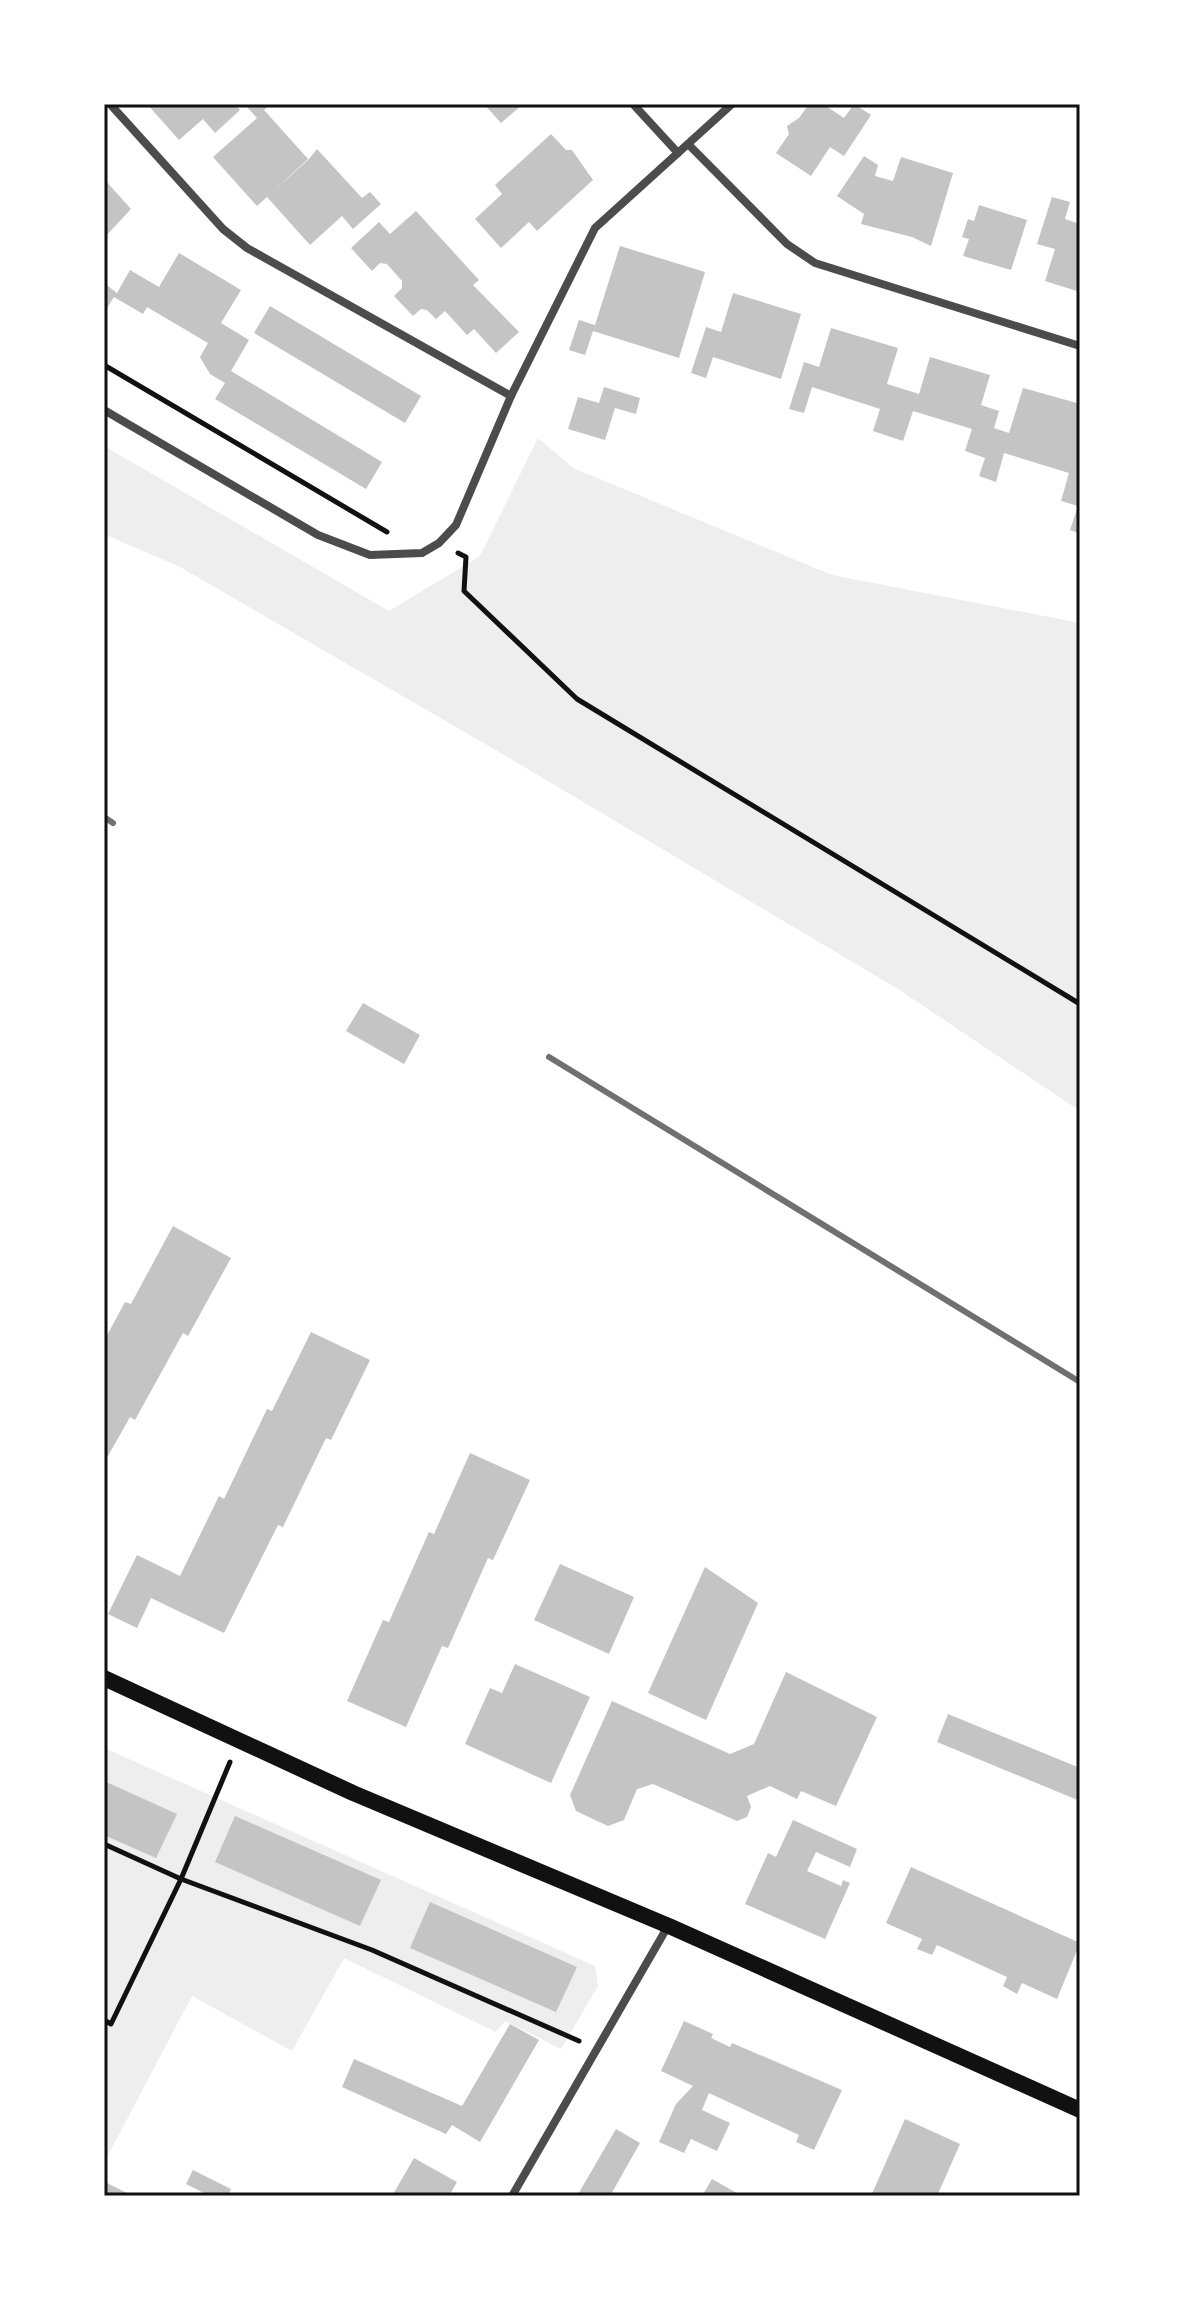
<svg xmlns="http://www.w3.org/2000/svg" width="1184" height="2300" font-family="Raleway,sans-serif">
<rect width="100%" height="100%" fill="#fff"/>
<!-- green -->
<g fill="#eee">
<path d="M538,438l35,30 259,107 248,48v488l-182,-122 -399,-237 -319,-185 -76,-33v-88l285,165 91,-55z"/>
<path d="M104,1748l491,218 3,20 -37,63 -56,-28 -9,11 -152,-74 -52,93 -100,-55 -88,167z"/>
</g>
<!-- building -->
<g fill="#c4c4c4">
<path d="M147,104h88l5,6 -25,23 -12,-14 -24,21z"/>
<path d="M248,104h23l-7,6 44,49 -41,38 42,-38 8,-10 45,49 8,-6 11,12 -28,25 -11,-13 -32,29 -43,-48 -10,9 -44,-49 44,-39 -11,-12z"/>
<path d="M484,104h39l-22,19z"/>
<path d="M809,104h14l21,14 10,-14 17,11 -27,41 -14,-9 -19,29 -35,-23 13,-19 -2,-8 12,-8z"/>
<path d="M551,134l15,16h6l21,30 -56,51 -8,-9 -28,26 -26,-29 27,-25 -7,-9z"/>
<path d="M864,156l14,9 -3,11 18,5 8,-24 52,16 -22,73 -19,-9 -51,-13 3,-10 -27,-18z"/>
<path d="M104,179l27,30 -27,29z"/>
<path d="M1052,197l18,5 -5,17 15,5v68l-35,-11 10,-32 -18,-5z"/>
<path d="M979,205l48,15 -16,50 -48,-14 6,-17 -7,-2 6,-18 6,2z"/>
<path d="M416,211l63,69 -6,5 46,47 -23,21 -22,-24 -7,6 -22,-24 -9,8 -9,-9 -6,-1 -8,7 -19,-20 8,-8v-7l-15,-17 -7,-1 -8,8 -21,-23 28,-26 11,12z"/>
<path d="M620,246l85,26 -26,86 -86,-27 -8,24 -16,-5 10,-30 16,5z"/>
<path d="M179,253l62,37 -20,33 28,17 -18,31 151,91 -16,27 -151,-90 10,-16 -15,-9 -10,-17 8,-14 -61,-36 -4,7 -29,-17 -10,16v-30l13,10 13,-23 29,17z"/>
<path d="M733,293l68,21 -20,65 -68,-22 -7,21 -15,-5 15,-46 15,5z"/>
<path d="M270,306l151,90 -16,27 -151,-90z"/>
<path d="M831,328l67,20 -11,36 32,10 11,-37 60,18 -9,30 18,6 -5,17 15,5 14,-45 54,15 3,131 -10,-4 8,-24 -17,-5 8,-28 -65,-20 -8,29 -17,-6 6,-18 -20,-7 7,-22 -59,-18 -10,30 -30,-10 7,-22 -68,-22 -8,26 -15,-4 15,-47 15,5z"/>
<path d="M604,387l36,11 -4,16 -21,-6 -10,32 -37,-11 10,-32 21,6z"/>
<path d="M363,1003l57,32 -16,29 -58,-33z"/>
<path d="M173,1226l58,32 -43,78 -5,-3 -48,87 -5,-3 -26,46v-122l21,-39 6,2z"/>
<path d="M311,1332l59,28 -39,80 -5,-2 -43,89 -5,-2 -54,108 -73,-35 -14,30 -29,-14 29,-59 43,21 39,-80 5,3 43,-90 5,2z"/>
<path d="M470,1453l60,27 -37,80 -5,-2 -40,90 -6,-2 -36,81 -59,-26 36,-81 6,2 40,-90 5,2z"/>
<path d="M560,1564l74,33 -25,57 -75,-34z"/>
<path d="M705,1567l53,36 -52,117 -58,-27z"/>
<path d="M515,1664l75,33 -39,86 -86,-39 25,-56 12,5z"/>
<path d="M786,1672l91,45 -41,89 -35,-15 -4,8 -27,-13 -23,10 4,11 -4,10 -10,4 -84,-37 -16,5 -13,31 -16,6 -32,-15 -6,-16 42,-94 118,53 24,-10z"/>
<path d="M948,1714l132,54v33l-143,-59z"/>
<path d="M104,1781l73,33 -21,44 -52,-23z"/>
<path d="M235,1816l146,64 -21,46 -145,-64z"/>
<path d="M793,1820l64,29 -7,18 -34,-15 -9,19 34,15 2,-6 7,3 -25,56 -80,-35 23,-51 8,4z"/>
<path d="M911,1867l169,76 -23,56 -35,-16 -5,11 -14,-8 4,-9 -70,-32 -5,10 -15,-6 5,-10 -36,-16z"/>
<path d="M430,1902l147,65 -21,45 -146,-64z"/>
<path d="M684,2021l29,13 -2,4 19,9 2,-4 110,47 -28,60 -18,-8 3,-7 -90,-42 -7,17 28,13 -13,28 -26,-12 -7,14 -25,-11 17,-38 17,-18 -32,-15z"/>
<path d="M510,2024l29,16 -59,102 -28,-17 -6,9 -104,-47 12,-28 108,47z"/>
<path d="M905,2119l55,25 -23,52h-66z"/>
<path d="M616,2129l24,14 -30,53h-33z"/>
<path d="M414,2158l43,24 -8,14h-57z"/>
<path d="M193,2170l38,19 -3,7h-18l-24,-12z"/>
<path d="M712,2179l30,17h-40z"/>
<path d="M107,2183l26,13h-29z"/>
</g>
<g fill="none" stroke-linecap="round" stroke-linejoin="round">
<!-- path -->
<g stroke="#111" stroke-width="5">
<path d="M104,365l283,167"/>
<path d="M458,553l8,4 -2,34 113,108 503,305"/>
<path d="M104,1844l77,35 191,71 207,91"/>
<path d="M104,2020l7,4 70,-145 49,-117"/>
</g>
<!-- minor -->
<g stroke="#4c4c4c" stroke-width="8">
<path d="M110,104l113,125 24,19 264,148"/>
<path d="M633,104l45,49"/>
<path d="M688,144l99,100 28,19 265,83"/>
<path d="M104,410l214,125 52,20 52,-2 17,-10 17,-18 55,-129 84,-168 137,-124"/>
<path d="M512,2196l156,-270"/>
</g>
<!-- secondary -->
<path stroke="#111" stroke-width="16" d="M104,1678l249,115 316,133 411,184"/>
<!-- rail -->
<g stroke="#707070" stroke-width="6">
<path d="M104,817l9,6"/>
<path d="M549,1057l531,325"/>
</g>
</g>
<!-- border -->
<rect width="1184" height="2300" fill="none" stroke="#ffffff" stroke-width="212"/>
<rect x="106" y="106" width="972" height="2088" fill="none" stroke="#111" stroke-width="3"/>
</svg>
